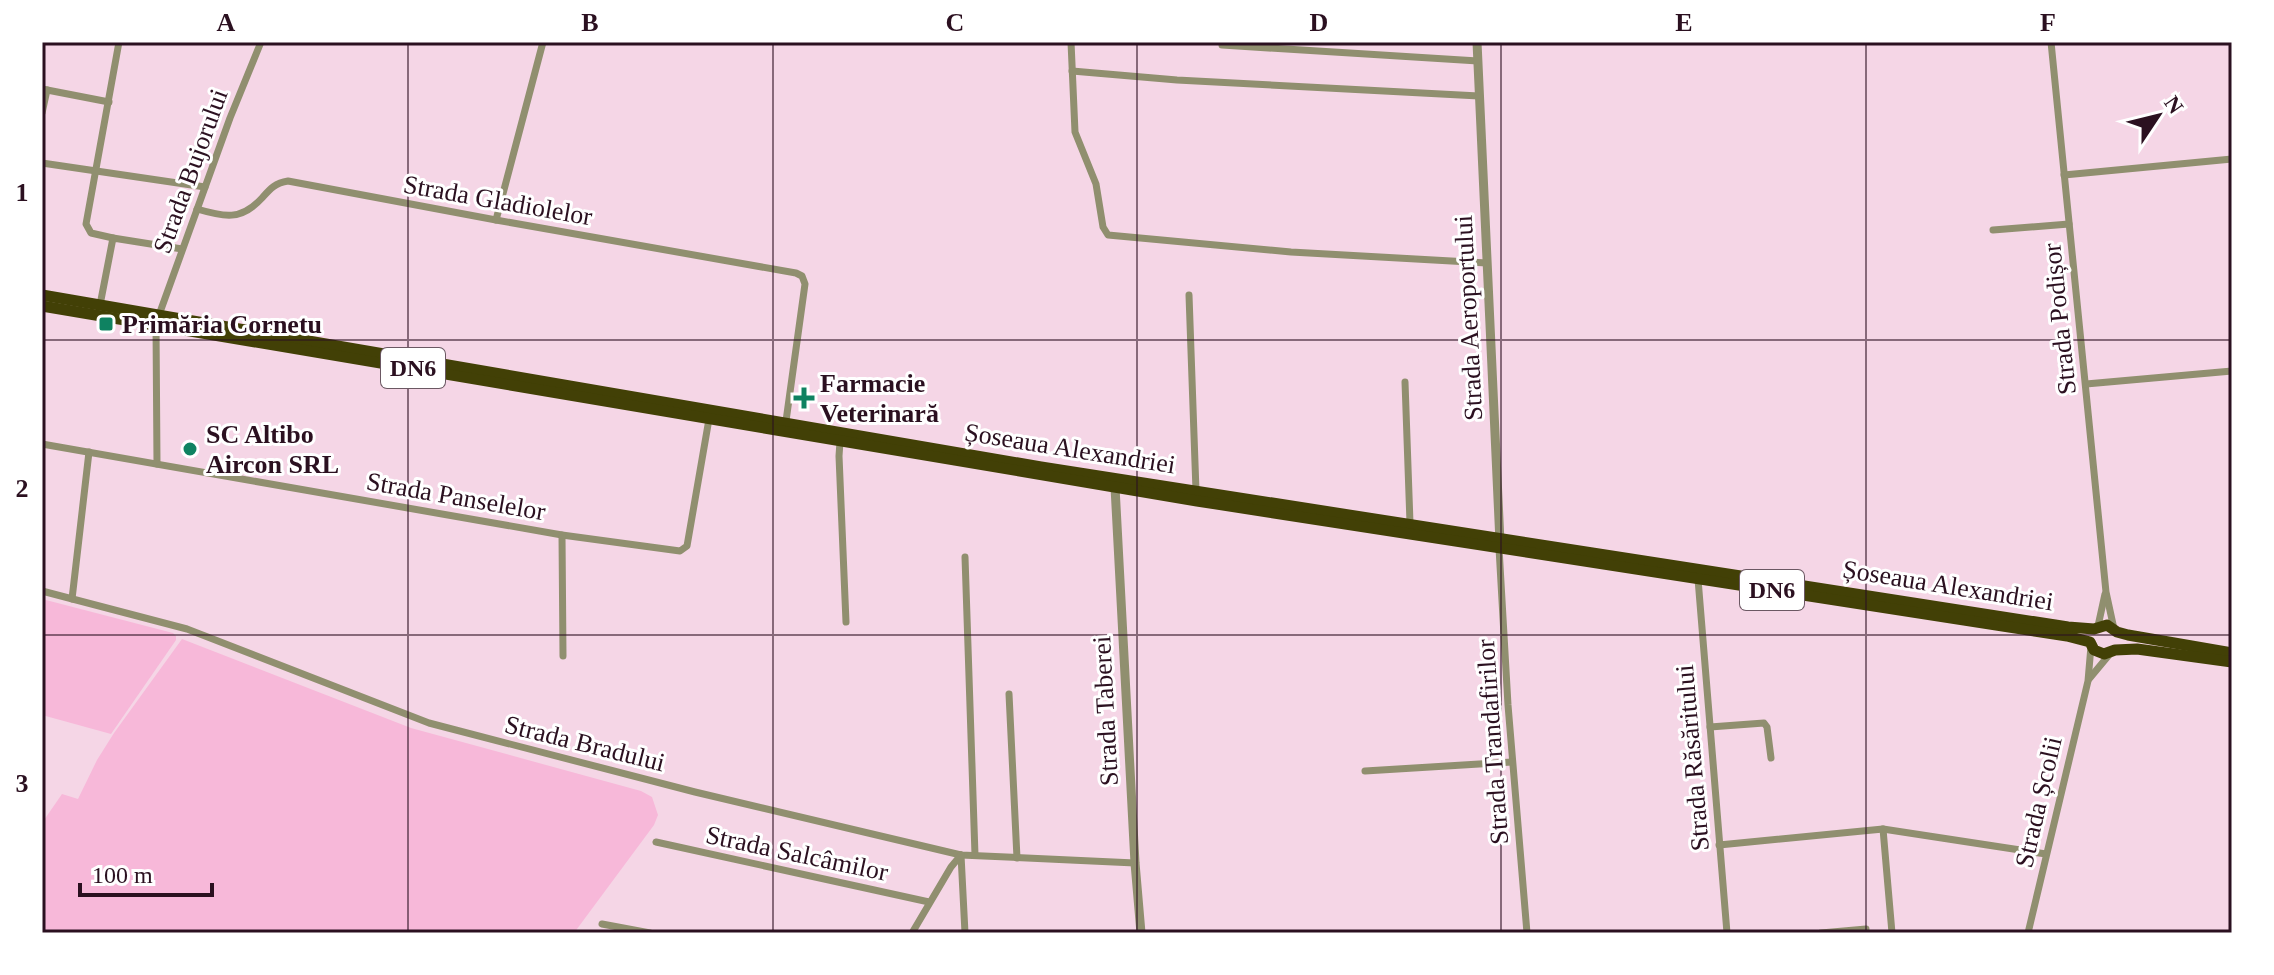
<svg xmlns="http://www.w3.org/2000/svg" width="2274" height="975" font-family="Georgia,serif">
<rect width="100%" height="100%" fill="#f5d6e6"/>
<!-- green -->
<g fill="#f7b8d9">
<path d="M42,599l131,34 3,3v4l-65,94 -69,-19z"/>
<path d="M182,639l229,89 230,63 11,6 6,18 -4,10 -80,108h-532v-110l20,-29 16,5 19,-39 17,-27z"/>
</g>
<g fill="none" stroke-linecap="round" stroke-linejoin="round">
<!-- minor -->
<g stroke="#908f6f" stroke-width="7">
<path d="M1071,42l4,90 21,52 7,43 5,8 183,17 196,11"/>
<path d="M2051,42l55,550 8,37"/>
<path d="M1222,45l256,16"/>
<path d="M1072,71l105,9 302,16"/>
<path d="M42,89l67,13"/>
<path d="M42,113l5,-23"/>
<path d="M42,163l163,24"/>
<path d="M2064,175l168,-16"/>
<path d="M197,209c27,8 44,12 65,-11 8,-9 13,-15 26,-17l208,39 300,53 6,3 3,8 -19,137"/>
<path d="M496,220l47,-178"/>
<path d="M1993,230l76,-6"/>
<path d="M113,238l-22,-5 -5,-9 33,-182"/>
<path d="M1189,295l7,196"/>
<path d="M100,305l13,-67 69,11"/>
<path d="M159,315l71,-197 31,-76"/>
<path d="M156,325l1,139"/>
<path d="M1405,382l5,141"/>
<path d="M2086,384l146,-13"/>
<path d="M840,442l-1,14 7,166"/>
<path d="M42,444l520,91 118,16 7,-5 22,-127"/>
<path d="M562,535l1,121"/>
<path d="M1499,548l9,157 19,228"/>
<path d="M965,557l10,298"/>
<path d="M1698,579l29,354"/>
<path d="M42,591l145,38 242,94 266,69 266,63 174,8"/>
<path d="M72,599l17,-147"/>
<path d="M2098,626l7,-32"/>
<path d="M2089,679l20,-24"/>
<path d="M1009,694l8,164"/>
<path d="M1710,727l54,-4 3,4 4,31"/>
<path d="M1365,771l147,-9"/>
<path d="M1883,829l9,104"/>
<path d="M656,842l273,60"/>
<path d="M1719,845l164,-16 163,25"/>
<path d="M961,855l4,78"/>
<path d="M602,924l48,9"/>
<path d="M912,933l39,-66 10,-12"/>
<path d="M1821,933l45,-4"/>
<path d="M2028,933l60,-252 3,-35"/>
</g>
<!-- tertiary -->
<g stroke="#908f6f" stroke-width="9">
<path d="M1477,42l23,500"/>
<path d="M1115,487l20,376 6,70"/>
</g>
<!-- trunk -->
<g stroke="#424006" stroke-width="11">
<path d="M42,295l999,172 1027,160 26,2 13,-4 10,7 11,3 104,18"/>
<path d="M42,306l1155,195 870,135 23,6 4,8 10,4 11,-4 22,-1 95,13"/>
</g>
</g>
<!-- grid -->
<path fill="none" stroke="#2b1020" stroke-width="2" stroke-opacity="0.55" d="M408,42v891M773,42v891M1137,42v891M1501,42v891M1866,42v891M42,340h2190M42,635h2190"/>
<!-- markers -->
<g fill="#0f8261" stroke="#fff" stroke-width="3">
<rect x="98" y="316" width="16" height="16" rx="4"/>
<path d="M800 386h8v8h8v8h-8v8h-8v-8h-8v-8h8z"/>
<circle cx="190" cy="449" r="8"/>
</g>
<g text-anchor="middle" stroke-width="6" stroke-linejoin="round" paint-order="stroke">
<!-- shield labels -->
<g fill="#fff" stroke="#6b5863" stroke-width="2">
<rect x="381" y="348" width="64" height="40" rx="6"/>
<rect x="1740" y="570" width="64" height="40" rx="6"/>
</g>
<g font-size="24" font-weight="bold" fill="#2b1020">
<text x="413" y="376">DN6</text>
<text x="1772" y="598">DN6</text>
</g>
<!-- street labels -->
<g font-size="26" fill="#2b1020" stroke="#fff">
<text transform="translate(190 171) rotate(-70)" y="9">Strada Bujorului</text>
<text transform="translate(498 200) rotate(10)" y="9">Strada Gladiolelor</text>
<text transform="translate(1468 318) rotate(-93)" y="9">Strada Aeroportului</text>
<text transform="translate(2059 319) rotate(-96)" y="9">Strada Podișor</text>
<text transform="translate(1070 448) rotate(9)" y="9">Șoseaua Alexandriei</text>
<text transform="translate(456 496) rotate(10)" y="9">Strada Panselelor</text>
<text transform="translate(1948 585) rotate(9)" y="9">Șoseaua Alexandriei</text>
<text transform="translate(1105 711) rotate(-93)" y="9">Strada Taberei</text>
<text transform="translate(1492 742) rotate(-94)" y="9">Strada Trandafirilor</text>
<text transform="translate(585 743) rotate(14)" y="9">Strada Bradului</text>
<text transform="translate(1692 758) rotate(-95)" y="9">Strada Răsăritului</text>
<text transform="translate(2038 802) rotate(-77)" y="9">Strada Școlii</text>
<text transform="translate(797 853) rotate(12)" y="9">Strada Salcâmilor</text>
</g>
<!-- poi labels -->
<g font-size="26" font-weight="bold" fill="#2b1020" stroke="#fff" text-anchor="start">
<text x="122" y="333">Primăria Cornetu</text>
<text x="820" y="392">Farmacie<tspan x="820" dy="30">Veterinară</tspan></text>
<text x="206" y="443">SC Altibo<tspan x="206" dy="30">Aircon SRL</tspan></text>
</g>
</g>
<!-- border -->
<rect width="2274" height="975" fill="none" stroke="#ffffff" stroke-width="88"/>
<!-- north arrow -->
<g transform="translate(2158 116) rotate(55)" stroke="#ffffff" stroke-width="6" paint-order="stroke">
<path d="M0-6L14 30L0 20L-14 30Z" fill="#2b1020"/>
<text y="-12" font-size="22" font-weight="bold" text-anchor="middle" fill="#2b1020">N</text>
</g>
<!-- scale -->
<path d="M80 883v12h132v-12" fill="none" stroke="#2b1020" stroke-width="4"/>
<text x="92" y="883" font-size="24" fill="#2b1020" stroke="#ffffff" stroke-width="6" paint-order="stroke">100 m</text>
<rect x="44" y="44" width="2186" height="887" fill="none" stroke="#2b1020" stroke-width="3"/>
<g font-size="26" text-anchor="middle" font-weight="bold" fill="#2b1020">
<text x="226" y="31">A</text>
<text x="590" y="31">B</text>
<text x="955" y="31">C</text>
<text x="1319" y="31">D</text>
<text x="1684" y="31">E</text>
<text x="2048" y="31">F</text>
<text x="22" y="201">1</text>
<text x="22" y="497">2</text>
<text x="22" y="792">3</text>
</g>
</svg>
